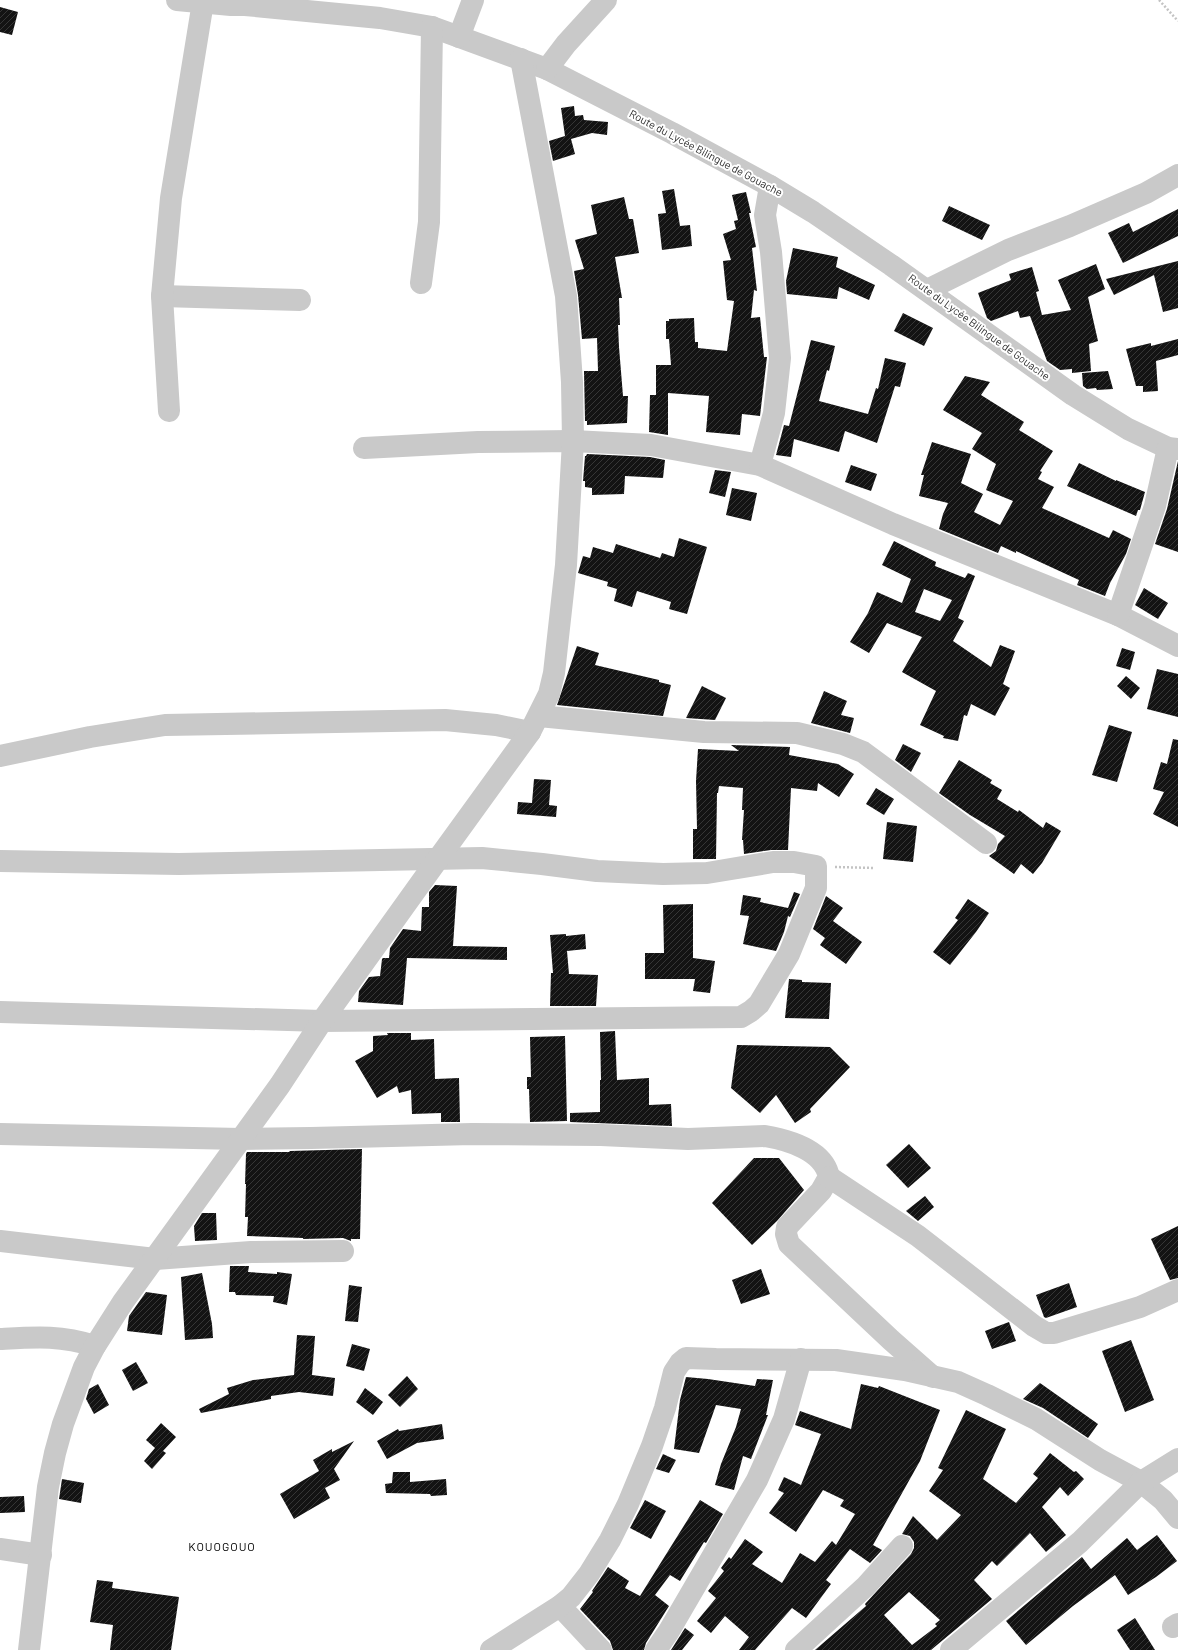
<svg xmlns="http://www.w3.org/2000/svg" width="1178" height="1650" font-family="Barlow,sans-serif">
<defs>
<pattern id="building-hatch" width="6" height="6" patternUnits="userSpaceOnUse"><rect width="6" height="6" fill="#131313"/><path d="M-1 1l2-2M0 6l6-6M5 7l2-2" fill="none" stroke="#363636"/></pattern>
</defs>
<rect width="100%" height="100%" fill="#fff"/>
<!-- building -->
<g fill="url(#building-hatch)" fill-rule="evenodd">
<path d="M0,7l18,5 -6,23 -12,-3z"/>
<path d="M574,106l1,10 8,-1 1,5 24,2 -1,13 -15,-2 -21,6 4,15 -22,7 -4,-20 16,-5 -4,-28z"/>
<path d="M674,189l6,37 10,-1 2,21 -30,4 -4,-36 8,-1 -4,-22z"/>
<path d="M746,192l5,21h-2l7,34 -4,1 5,43 -3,-1 -3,28 9,-1 4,40h3l-7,59 -18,-2 -2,21 -34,-3 3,-36 -41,-3v42l-19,-3 1,-37h6v-30h15l-2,-26h-3v-18h3v-2l25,-1 1,24h3v6l29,3 7,-50 -7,-1 -4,-39 8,-1 -8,-26 13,-5 -2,-8 4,-1 -6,-25z"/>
<path d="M624,197l5,22h4l6,34 -24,4 7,41h-3l1,27h-2l1,22 4,49h5l-1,27 -40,2v-4h-2l-1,-50h14l-1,-33 -15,1 -4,-44 -4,-24 10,-2 -9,-29 22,-6 -6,-29z"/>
<path d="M949,206l41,19 -8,15 -40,-19z"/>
<path d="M1178,209v27l-55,27 -15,-30 21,-10 4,9z"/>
<path d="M793,248l45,9 -2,10 39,18 -6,15 -30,-13 -2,12 -50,-5 -1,-13z"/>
<path d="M1178,261v47l-15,4 -9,-37 -40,20 -8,-16z"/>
<path d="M1096,264l9,25 -17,8 10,44 -9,3 2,27 -19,2v-4l-12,1 -13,-9 -17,-45 -10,2 -2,-7 -27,10 -4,-3 -9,-25 33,-13 -2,-6 23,-7 7,24 -3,1 6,23 29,-5 -13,-30z"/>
<path d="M903,313l30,15 -9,18 -30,-15z"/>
<path d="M1178,339v16l-22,6 2,30 -15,1v-6h-7l-10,-37 25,-6v3z"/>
<path d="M811,340l24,6 -6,25 -2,-1 -8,31 49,13 8,-26 2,1 7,-31 21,5 -6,24 -5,-1 -18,57 -32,-12 -6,21 -45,-13 -3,18 -15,-2 8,-30 5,1z"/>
<path d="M1108,371l5,18 -16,1 -1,-2 -9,1 -4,-3 -1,-13z"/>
<path d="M965,376l25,6 -9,13 43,27 -5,8 34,21 -13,20 2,1 -4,7 16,8 -12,21 67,30 4,-8 18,9 -5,15 -16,29 -5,13 -28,-11 2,-5 -63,-29v2l-15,-7 -3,7 -59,-24 4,-15 5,-11 -29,-7 5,-21h-3l11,-33 39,12 -10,29 22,11 -9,18 26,13 13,-24 -27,-11 10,-26 -24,-15 10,-16 -39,-23z"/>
<path d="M587,454l63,3 15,3 -2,18 -38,-2 -1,18 -32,1v-7l-7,-1v-6h-2l2,-25h1z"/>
<path d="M1178,461v91l-23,-8 12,-35z"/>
<path d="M1079,463l37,18v-1l29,12 -5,18h-2l-2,6 -69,-30z"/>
<path d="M851,465l26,9 -6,17 -26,-9z"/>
<path d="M715,470l16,2 -6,25 -16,-4z"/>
<path d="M732,488l25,5 -6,28 -25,-6z"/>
<path d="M679,538l28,9 -20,67 -18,-5 2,-7 -34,-11 -5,16 -18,-6 3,-12 -10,-3 1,-4 -30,-9 5,-17 7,2 3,-11 20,6 3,-9 44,14 2,-5 12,4z"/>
<path d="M894,541l42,21 -1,4 30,12 3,-5 7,3 -17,42 6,3 -11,20 38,26 9,-22 15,6 -12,33 7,4 -15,28 -24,-12 -4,12 -3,-1 -6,26 -15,-3 1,-2 -24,-11 16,-34 -34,-19 20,-35 -35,-14 -18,30 -19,-11 18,-29 9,-21 25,11 9,-24 -29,-14zM924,589l28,11 -12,21 -25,-9z"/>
<path d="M1144,588l24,15 -10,16 -23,-14z"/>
<path d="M577,646l22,7 -4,12 64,15v2l12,3 -8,31 -106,-11z"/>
<path d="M1122,648l13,4 -5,18 -14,-4z"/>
<path d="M1157,669l21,5v43l-31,-8z"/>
<path d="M1126,676l14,12 -9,11 -14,-13z"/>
<path d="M702,686l24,12 -11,22 -29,-2z"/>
<path d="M824,691l23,10 -6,14 13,3 -4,15 -39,-10z"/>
<path d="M1109,725l23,7 -15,50 -25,-7z"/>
<path d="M1173,739l5,1v87l-25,-13 11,-22 -11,-3 8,-27 6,2z"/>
<path d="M903,744l18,9 -10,19 -16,-12z"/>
<path d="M731,745l59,2 -1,8 49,9 16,10 -15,23 -21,-14 -1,8 -26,-3 -3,62h-17l-27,4 -1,-14h-1l2,-30h-2l1,-22 -24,-2 -1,7h-1l-1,66h-23v-30h4l-1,-48 2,-32 41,2z"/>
<path d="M959,760l33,20 -2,3 12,7 -5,9 21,13 1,-2 24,18 3,-6 15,9 -19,32 -9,11 -12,-10 -7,10 -25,-18 7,-5 2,-7 7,-8 -35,-21 -31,-22z"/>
<path d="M534,779l17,1 -2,25 8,1 -1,11 -39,-3 1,-12 14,1z"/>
<path d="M876,788l18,11 -10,16 -18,-11z"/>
<path d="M887,822l30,4 -4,36 -30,-3z"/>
<path d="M435,885l22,1 -4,60 54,1v13l-100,-2 -4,47 -45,-3 1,-11 10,-14 11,-1 2,-17 1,-1h6l1,-10 13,-19 18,2 1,-24h7v-15z"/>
<path d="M794,892l6,2 -10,23 -2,-1 -4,16 -8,19 -33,-7 6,-28 -9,-1 3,-20 18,3 -1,4 28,6z"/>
<path d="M826,896l17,12 -10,13 29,21 -16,22 -26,-19 5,-7 -12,-9z"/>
<path d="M968,899l21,14 -13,19 -26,33 -17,-13 25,-32 -3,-2z"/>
<path d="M693,904v54l22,3 -5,32 -17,-2 2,-12h-50v-26h19l-1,-48z"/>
<path d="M566,934v2l19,-2 1,15 -19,2 2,23 29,1 -2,31h-46l1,-33h2l-3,-38z"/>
<path d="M789,979l13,1v2l29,1 -2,36 -44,-1z"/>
<path d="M615,1031l2,49 32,-2v27l22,-1 1,22 -102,-4v-9l30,-1v-32h1l-1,-48z"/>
<path d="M387,1033h24v7l23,-1 1,40 24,-1 1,44h-19v-9l-29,1 -1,-24 -12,3 -2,-7 -20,12 -22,-37 18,-10v-15l15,-1z"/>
<path d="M565,1036l2,85 -37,1 -1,-33h-2v-12h4l-1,-40z"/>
<path d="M737,1045l93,2 20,20 -40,42 1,3 -16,11 -19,-28 -16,18 -29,-25z"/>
<path d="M909,1144l22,24 -23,20 -22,-23z"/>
<path d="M362,1149l-2,90h-9v2l-8,-3 -40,1v-1l-56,-2 1,-19h-3l1,-33h-1l1,-30 1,-2h42l1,-1z"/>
<path d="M754,1158h25l25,32 -27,31 -25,24 -40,-42z"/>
<path d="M925,1196l9,11 -16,14 -12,-10z"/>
<path d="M202,1213h14l1,27 -22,1 -1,-15z"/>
<path d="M1178,1226v52l-8,2 -19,-41z"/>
<path d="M230,1266h19l-1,6 29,2v-2l15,2 -5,31 -14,-3 1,-6 -38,-1 -1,-3h-6z"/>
<path d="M761,1269l9,25 -29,10 -9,-24z"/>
<path d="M202,1273l10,51 1,14 -28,2 -4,-63z"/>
<path d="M1069,1283l8,24 -31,11 -2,-1 -8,-22z"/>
<path d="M349,1285l13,2 -4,35 -13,-1z"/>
<path d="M146,1292l21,3 -5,40 -35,-4 2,-15z"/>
<path d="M1009,1322l7,19 -24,8 -7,-18z"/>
<path d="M297,1335l18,1 -3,39 23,3 -2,18 -34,-4 -28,4v3l-70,14 -2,-4 30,-15 -2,-6 26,-8 41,-5z"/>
<path d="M1131,1340l23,60 -29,12 -23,-61z"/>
<path d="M352,1344l18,5 -6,22 -18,-5z"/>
<path d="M136,1362l12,21 -15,8 -11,-21z"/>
<path d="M407,1376l11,13 -18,18 -12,-12z"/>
<path d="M686,1377l22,2 47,7 2,-7 16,1 -7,35h2l-17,44 -8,-3 -9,34 -19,-5 6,-21 15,-37 5,-18 -25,-4 -17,48 -25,-4 6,-49z"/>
<path d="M1040,1383l58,41 -10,14 -45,-30 -20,-9z"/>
<path d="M98,1384l11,21 -15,9 -8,-15 3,-10z"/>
<path d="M861,1384l17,4 1,-2 61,24 -20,51 -47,84 9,5 -12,13 -20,-14 -24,31 5,4 -25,34 -14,-10 -37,42h-16l10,-13 -24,-21 -14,17 -14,-12 19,-23 -8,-7 16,-20 -3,-3 8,-11 2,2 14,-20 18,13 -11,12 30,19 18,-30 15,9 17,-21 4,4 19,-31 -15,-8 4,-6 -21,-10 -27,42 -27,-19 15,-20 -6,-3 6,-13 17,8 20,-51 -26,-9 5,-14 51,18z"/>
<path d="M365,1388l18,14 -10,13 -17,-13z"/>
<path d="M966,1410l40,19 -23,50 33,24 22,-25 -5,-4 17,-21 24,19 2,-1 8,8 -16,17 -8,-9 -18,20 24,28 -20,17 -16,-19 -33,33 -5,-5 -18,19 18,19 -61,51h-116l51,-44 -1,-2 46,-50 3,-6v-6l-4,-6 -8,-2 11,-18 24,24 24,-25 -32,-24 14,-21 -5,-2zM909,1592l31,28 -5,4 2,2 -25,19 -28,-30z"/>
<path d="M161,1423l15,14 -13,14 3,2 -14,16 -8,-8 11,-13 -9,-8z"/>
<path d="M442,1424l2,15 -27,4 -30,16 -10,-18 21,-12 1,2z"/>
<path d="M354,1441l-20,28 6,11 -15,8 5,10 -36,21 -14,-25 39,-23 -6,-11 19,-11v3z"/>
<path d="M663,1454l13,6 -7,13 -13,-4z"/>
<path d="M393,1472h17v10l36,-3 1,16 -16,1 -1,-2 -44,-1 -1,-9 7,-1z"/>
<path d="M62,1479l22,4 -3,20 -22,-4z"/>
<path d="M24,1496l1,16 -25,1v-16z"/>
<path d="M645,1500l21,11 -15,28 -21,-11z"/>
<path d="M700,1500l23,14 -17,29 -2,-1 -24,39 -10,-6 -15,20 14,11 -23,37 -2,7h-31l-3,-9 -30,-32 13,-17 -1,-1 16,-24 21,14 -4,7 15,8z"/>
<path d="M1157,1535l20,26 -21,16 -28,18 -13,-20 -42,31 -47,39 -20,-24 76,-64 9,12 36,-31 10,12z"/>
<path d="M97,1580l16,2 -1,6 67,9 -8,53h-61l3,-25 -23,-3z"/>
<path d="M1135,1618l20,32h-25l-13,-20z"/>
<path d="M685,1628l9,7 -12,15h-11z"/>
</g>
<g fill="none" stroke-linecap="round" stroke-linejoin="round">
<!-- path -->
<g stroke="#c3c3c3" stroke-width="2.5" stroke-dasharray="2 2" stroke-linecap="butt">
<path d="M1159,0l19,21"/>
<path d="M835,867l40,1"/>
</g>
<!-- minor -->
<g stroke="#c9c9c9" stroke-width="22">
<path d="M177,0l54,5h14l135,13 52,9 115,42 125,64 98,53 43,26 78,53 182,130 55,34 40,19 10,1"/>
<path d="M459,37l14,-37"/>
<path d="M547,69l19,-25 40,-44"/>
<path d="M421,283l8,-61 3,-195"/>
<path d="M927,290l81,-40 62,-24 76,-33 32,-18"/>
<path d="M162,296l138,4"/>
<path d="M169,411l-7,-115 9,-98 32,-196"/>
<path d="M364,448l114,-6 95,-1 78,4 109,20 133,59 225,91 60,31"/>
<path d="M760,465l14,-52 6,-55 -9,-106 -6,-37 5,-29"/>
<path d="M1118,615l37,-109 13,-58"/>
<path d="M539,716l165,16 93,1 46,11 20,8 123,91"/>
<path d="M0,756l90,-19 75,-12 280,-5 51,5 34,7"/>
<path d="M0,861l179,3 303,-6 60,6 55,7 66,3 44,-1 66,-11h21l22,4v22l-27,66 -30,50 -8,7 -10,6 -419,4 -322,-9"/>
<path d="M0,1134l241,5 70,-1 161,-4 129,1 87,4 77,-3c23,4 59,14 64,41l-8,14 -34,36 -1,7 3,10 102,96 42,37"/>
<path d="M829,1177l89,59 116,90 12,7h8l86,-26 38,-17"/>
<path d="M0,1241l155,18 96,-7 92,-1"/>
<path d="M0,1339c36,-2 60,-4 95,7"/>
<path d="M0,1549l41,6"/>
<path d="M560,1606l41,44"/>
<path d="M1173,1627l5,-3"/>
<path d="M29,1650l19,-163 7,-34 8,-29 21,-57 11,-21 28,-44 157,-217 42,-64 116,-162 92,-127 19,-38 5,-21 12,-108 7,-124 -1,-59 -6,-86 -45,-237"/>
<path d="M491,1650l69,-44 11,-9 18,-23 21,-34 18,-36 24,-58 13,-38 9,-36 6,-9 6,-5 30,1 120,1 69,10 53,12 29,13 49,24 64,41 41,22 22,18 15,18"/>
<path d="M656,1650l13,-19 88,-151 27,-61 17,-60"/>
<path d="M796,1650l70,-64 36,-40"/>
<path d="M951,1650l129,-108 61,-60 37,-23"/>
</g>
</g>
<g text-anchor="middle" stroke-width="4" stroke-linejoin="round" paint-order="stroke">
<!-- street labels -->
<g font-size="11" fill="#2c2c2c" stroke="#fff">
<text transform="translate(706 153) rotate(28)" y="4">Route du Lycée Bilingue de Gouache</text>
<text transform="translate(979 327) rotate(36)" y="4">Route du Lycée Bilingue de Gouache</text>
</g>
<!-- neighbourhood labels -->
<g font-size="12" letter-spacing="1" fill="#000" stroke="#fff">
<text x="222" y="1551">KOUOGOUO</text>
</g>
</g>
</svg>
